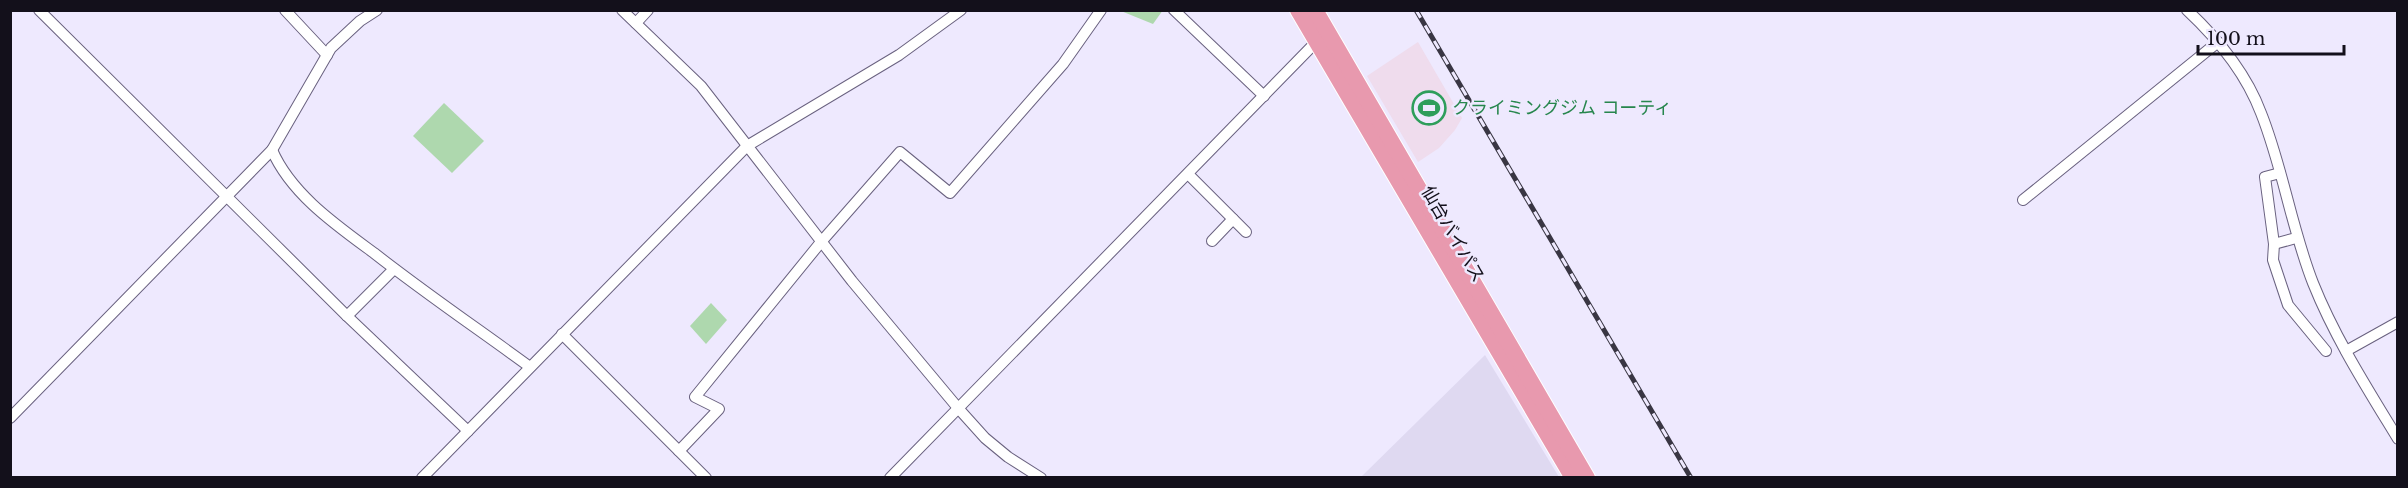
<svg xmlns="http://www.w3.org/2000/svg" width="2408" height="488" font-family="'Libre Baskerville','Noto Sans JP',serif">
<rect width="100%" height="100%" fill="#eee9fe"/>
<!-- commercial -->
<path fill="#efdced" d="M1418,42l44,76 -7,12 -16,18 -21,14 -51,-86z"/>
<!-- built -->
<path fill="#dfd9f1" d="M1485,355l74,122h-198z"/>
<!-- green -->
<g fill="#aed8ae">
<path d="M1163,10l-10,14 -32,-13v-1z"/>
<path d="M444,103l40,38 -32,32 -39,-37z"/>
<path d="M711,303l16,17 -21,24 -16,-18z"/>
</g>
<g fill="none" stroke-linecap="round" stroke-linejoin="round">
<defs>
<g id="minor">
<path d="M39,10l308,306 121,115"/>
<path d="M285,10l42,45"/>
<path d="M622,10l79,76 151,195 106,127 27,30 23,19 33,21"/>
<path d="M1174,10l90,86"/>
<path d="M2187,10c31,29 59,63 74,103 22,55 30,114 52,170 22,55 54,105 85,156"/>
<path d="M636,23l12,-13"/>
<path d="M272,150c19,44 64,75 102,103 51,40 104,76 156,114"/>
<path d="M2280,173l-15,4 9,67 -1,16 15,45 38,46"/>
<path d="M1188,174l58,58"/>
<path d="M2023,200l195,-158"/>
<path d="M1212,241l21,-22"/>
<path d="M2274,244l22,-6"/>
<path d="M347,316l47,-47"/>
<path d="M562,334l144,144"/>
<path d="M2346,351l52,-29"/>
<path d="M10,418l262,-268 59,-102 29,-27 17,-11"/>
<path d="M679,451l40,-42 -24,-12 126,-155 79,-90 50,41 113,-129 38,-54"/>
<path d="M422,478l325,-332 152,-91 62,-45"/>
<path d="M890,478l430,-440"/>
</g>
<g id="highway">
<path d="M1298,10l275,468"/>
<path d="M1315,10l272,468"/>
</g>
</defs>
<!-- minor casing -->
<use href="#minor" stroke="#69617f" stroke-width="12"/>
<!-- highway casing -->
<use href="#highway" stroke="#fff" stroke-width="18"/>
<!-- minor -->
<use href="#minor" stroke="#fff" stroke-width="10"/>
<!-- highway -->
<use href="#highway" stroke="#e899ae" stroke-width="16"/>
<defs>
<path id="rail" d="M1416,10l275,468"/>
</defs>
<!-- rail casing -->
<use href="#rail" stroke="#393643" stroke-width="5"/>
<!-- rail -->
<use href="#rail" stroke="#eee9fe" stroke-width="3" stroke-dasharray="9" stroke-linecap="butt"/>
</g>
<!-- icons -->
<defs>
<symbol id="stadium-ring" viewBox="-11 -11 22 22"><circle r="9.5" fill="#eee9fe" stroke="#2e9e5b" stroke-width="1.5"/><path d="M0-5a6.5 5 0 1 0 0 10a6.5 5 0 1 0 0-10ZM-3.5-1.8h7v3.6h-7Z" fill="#2e9e5b"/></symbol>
</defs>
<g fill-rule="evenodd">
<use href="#stadium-ring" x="1410" y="89" width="38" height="38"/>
</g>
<g text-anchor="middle" stroke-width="5" stroke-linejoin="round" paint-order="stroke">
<!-- leisure labels -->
<g font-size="18" fill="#27864d" stroke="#eee9fe" text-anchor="start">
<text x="1452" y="114">クライミングジム コーティ</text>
</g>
<!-- street labels -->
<g font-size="18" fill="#13101b" stroke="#eee9fe">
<text transform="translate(1453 234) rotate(60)" y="6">仙台バイパス</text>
</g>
</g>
<!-- border -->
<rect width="2408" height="488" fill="none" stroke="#13101b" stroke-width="24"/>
<!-- scale -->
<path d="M2198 45v9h146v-9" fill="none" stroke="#13101b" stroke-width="3"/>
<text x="2207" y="45" font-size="18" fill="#13101b" stroke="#eee9fe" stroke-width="4.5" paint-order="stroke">100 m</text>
</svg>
